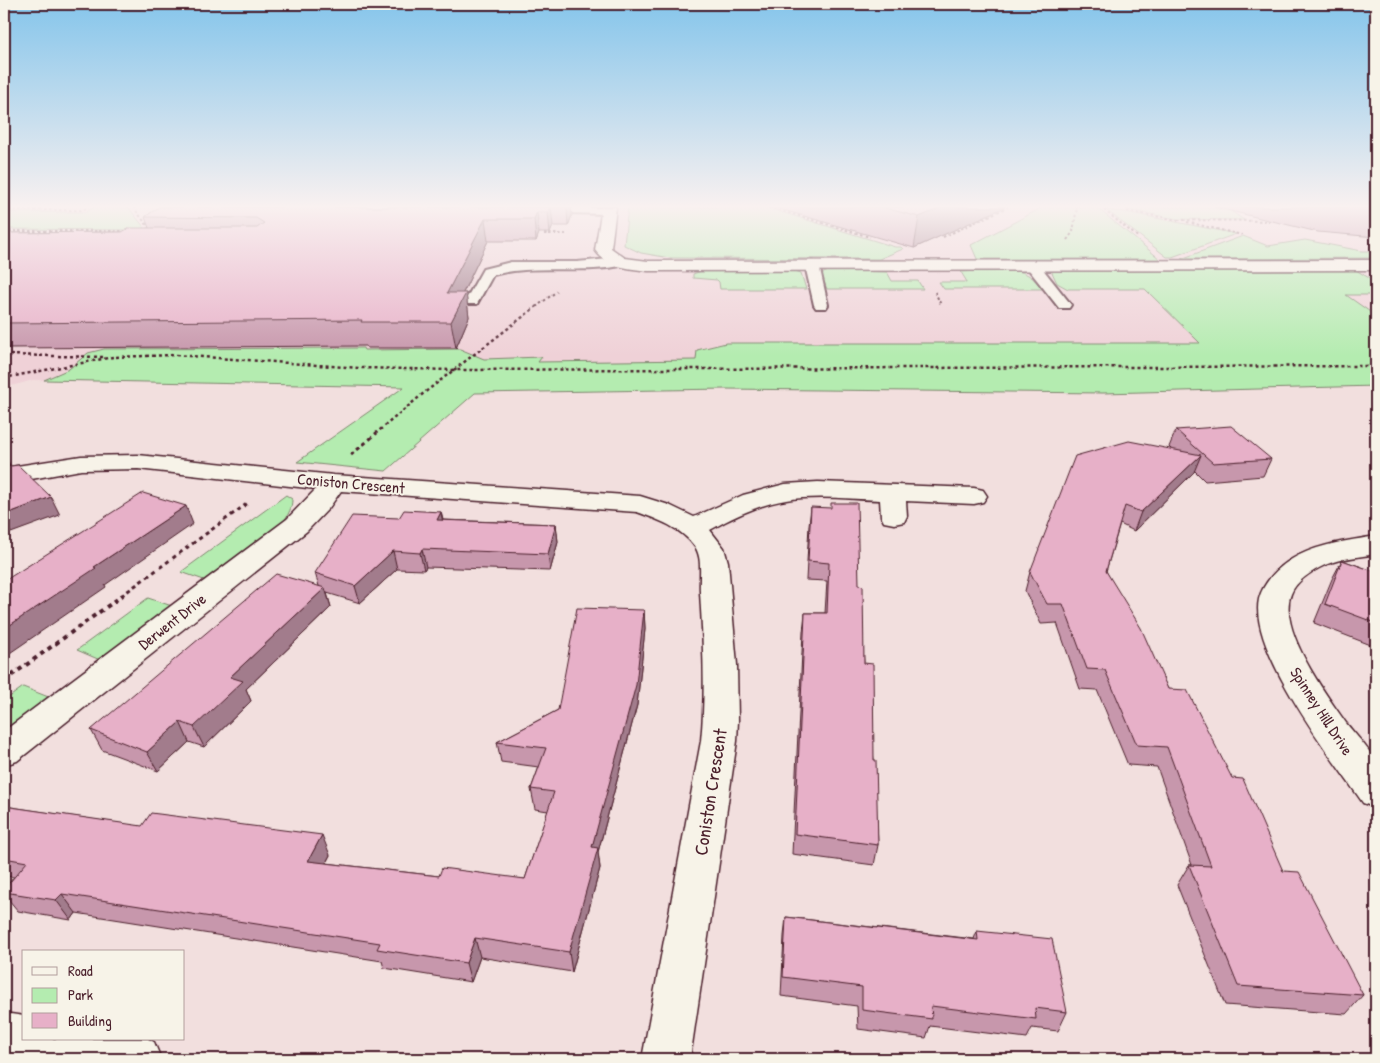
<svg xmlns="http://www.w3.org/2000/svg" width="1380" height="1063" font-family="'Patrick Hand',sans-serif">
<rect width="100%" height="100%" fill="#f2dfde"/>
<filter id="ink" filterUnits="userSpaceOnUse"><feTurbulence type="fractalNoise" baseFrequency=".02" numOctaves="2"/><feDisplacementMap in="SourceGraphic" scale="10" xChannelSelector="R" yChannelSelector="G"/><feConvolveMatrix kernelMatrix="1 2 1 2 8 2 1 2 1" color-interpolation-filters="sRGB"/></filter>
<g filter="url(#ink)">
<!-- built -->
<path fill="#efd1d7" d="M4,207h1372v179l-273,7 -377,-4 -251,4 -70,-6 -372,-7 -29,8z"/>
<!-- green -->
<g fill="#b4ecb0" stroke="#7f866e">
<path d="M94,207h34l16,20 -4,3 -136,-1v-17h82z"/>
<path d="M628,207h137l130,40h6l2,2 -24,10 -209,-1 -29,-5 -17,-8z"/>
<path d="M1043,207h53l64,52h-183l-6,-14z"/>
<path d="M1124,207h101l19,13 -67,-1 -49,-9z"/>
<path d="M1106,210l20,2 110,22 -64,23h-5z"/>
<path d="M1243,236l25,10 37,-6 57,11h14v7l-195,1z"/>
<path d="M1050,268l304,1 22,13v13h-30l30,21v70l-273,7 -377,-4 -251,4 -89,78 -89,-9 107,-75 -360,-7 25,-11 19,-16 16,-4 259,-1 1,2 96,-1 24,10 58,-2 -4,5 158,-2 1,-10 29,-7h474l-55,-54h-77l-11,-6z"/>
<path d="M788,269l13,4 5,16h-86l-1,-7 -2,-2 -24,-2v-4l11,-4z"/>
<path d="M831,270l56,2 5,9h26l5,8h-96l-6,-15z"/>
<path d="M996,270c22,0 33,0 46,19h-98l-5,-7h28l-6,-10z"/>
<path d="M286,495l6,4c0,9 -3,14 -8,22l-80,59 -23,-8z"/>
<path d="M148,598l24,8 -72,54 -23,-10z"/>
<path d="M23,687l28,11 -47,36v-33z"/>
</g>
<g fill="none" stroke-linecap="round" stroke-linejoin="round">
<defs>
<g id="service">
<path d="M573,208h36l6,3 -6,3 -40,-1 -2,-2 2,-2z"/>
<path d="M620,258l5,1 1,3 -1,3c-44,10 -89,-2 -132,10l-16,29h-10l-2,-3 18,-32 28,-7h66z"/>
<path d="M812,261l7,4 9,40 -2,3h-10l-2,-3 -9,-40z"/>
<path d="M1033,262l5,1 31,39 2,3 -2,3h-10l-33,-42z"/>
</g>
<g id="minor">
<path d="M602,207h14l-5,41 14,10 23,3 728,-1v10l-728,1c-19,-3 -41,-3 -53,-21z"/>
<path d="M138,455l196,20 306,21 29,9 25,12 49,-22 42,-11 33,-2 156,6 9,2 4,6 -4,6 -9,2 -68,-3 1,15 -3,6 -10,2 -10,-2 -3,-6 -1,-16c-31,-1 -64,-5 -94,0 -26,4 -53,17 -76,30l14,18 4,14 9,103 1,56 -1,20 -47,318h-48l59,-318c5,-50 2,-99 -1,-149 -1,-14 3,-34 -5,-45 -13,-19 -38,-28 -58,-35l-296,-21 -12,17 -22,23 -290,230 -13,4v-34l283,-212 29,-30 -178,-20 -57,1 -77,14v-16l77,-12z"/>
<path d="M1376,536v18c-17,3 -35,4 -51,11 -13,6 -29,16 -34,29 -14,35 36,102 55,129 8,10 26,29 30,40 3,8 1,35 0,45l-13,-5c-29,-42 -115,-153 -104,-204 4,-16 19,-32 33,-40 25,-15 56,-18 84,-23z"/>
<path d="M4,1013l20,3v23h124l6,3 7,17h-157z"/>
</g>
</defs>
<!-- service casing -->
<use href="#service" stroke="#4a1f2b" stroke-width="4"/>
<!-- minor casing -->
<use href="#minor" stroke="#4a1f2b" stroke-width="3"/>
<!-- path-far3 -->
<g stroke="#4a1f2b" stroke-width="2" stroke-dasharray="2.5 2.5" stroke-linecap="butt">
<path d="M133,207l18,23"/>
<path d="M769,207l101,30"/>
<path d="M4,210h79l5,-3"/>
<path d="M1104,210l35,28"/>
<path d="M1127,211l51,9"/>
<path d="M1178,220l97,1"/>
<path d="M1187,222l55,13"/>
<path d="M4,231h124"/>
<path d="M544,234h22"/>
<path d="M943,237l65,-30"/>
<path d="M1067,240l6,-8 4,-25"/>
<path d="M935,292l6,13"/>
<path d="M536,307l21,-16"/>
</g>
<!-- path-far2 -->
<g stroke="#4a1f2b" stroke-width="2.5" stroke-dasharray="3 3" stroke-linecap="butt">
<path d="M4,355l101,2"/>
<path d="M4,378l109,-21 62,-2 185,13 94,2 922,-4"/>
<path d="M375,434l49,-41 113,-87"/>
</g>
<!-- path-far1 -->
<g stroke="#4a1f2b" stroke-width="3" stroke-dasharray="4 4" stroke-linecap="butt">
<path d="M351,455l26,-22"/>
<path d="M121,596l127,-93"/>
</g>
<!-- path -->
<path stroke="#4a1f2b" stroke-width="4" stroke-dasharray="4.5 4.5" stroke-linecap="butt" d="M4,681l119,-86"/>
<!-- service -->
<use href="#service" fill="#f7f3e8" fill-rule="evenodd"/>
<!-- minor -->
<use href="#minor" fill="#f7f3e8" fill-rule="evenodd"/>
</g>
<!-- wall -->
<g fill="#c797ac" stroke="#4a1f2b">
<path d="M159,207h412l1,8 -4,11h-15l-3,7h-11l-3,8h-48l-25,52h3l3,24 -13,31h-89l-1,-2 -362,2v-115l118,-1 27,-4 -4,-11z"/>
<path d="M773,207h232l-91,41z"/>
<path d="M1214,207h162v30l-58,-5z"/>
<path d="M1176,430l95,29 -8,17 -58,5 -10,-10 -61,60 -14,-7 -14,47 62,118 64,89 51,93 80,124 -17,19 -121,-9 -48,-120 12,-20h3l-35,-98 -29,-2 -31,-75 -17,-1 -23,-66 -16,1 -16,-33 5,-19 141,-123 -2,-2z"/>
<path d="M811,507l48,78 5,78 10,97 4,85 -4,20 -82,-11 11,-222 2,-19h20l2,-32 -21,-1 3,-55z"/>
<path d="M441,512l2,8 113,4 2,18 -8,29 -124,-4 -2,3 -27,-1 -37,34 -33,-10 4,14 -85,82 5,12 -47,46 -15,-5 -31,29 -56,-21 -11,-20 228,-144 -4,-13 84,-55z"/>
<path d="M1342,560l34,12v75l-62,-24 18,-44z"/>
<path d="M644,610l1,19 -8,76 -39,147 2,16 -28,104 -92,-15 -9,25 -87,-14 -2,-7 -306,-48 -5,7 -53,-9 -14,-17v-5l10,-12 -10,-1v-70l326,49 -4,8 113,13 86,3 23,-68 -13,-2 -4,-20 8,-22 -38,-5 -4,-20 61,-32z"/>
<path d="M786,917l188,22 3,-8 90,81 -9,19 -26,-3 -5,10 -97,-12 -4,12 -68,-9 -1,-23 -76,-10 3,-60z"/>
</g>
<!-- shaded-wall -->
<g fill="#a27b8c" stroke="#4a1f2b">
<path d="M550,207h1l2,19 -3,7 -2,-21z"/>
<path d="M567,207h4l1,8 -4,11z"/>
<path d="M943,207h62l-91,41 5,-31z"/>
<path d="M537,212l2,21 -3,8 -2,-22z"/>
<path d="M485,219l3,22 -37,76 -4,-24z"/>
<path d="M466,293l3,24 -13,31 -5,-26z"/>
<path d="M4,453l6,12 -6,2z"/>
<path d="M1201,455l-7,17 -60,59 7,-19z"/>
<path d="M51,497l9,18 -49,18 -7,-13v-5z"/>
<path d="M186,506l7,18 -88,61 1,2 -102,70v-28l90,-62z"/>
<path d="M441,512l3,17 -7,-9z"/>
<path d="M4,521l4,8 -4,2z"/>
<path d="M556,524l2,18 -8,29 -2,-17z"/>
<path d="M422,549l4,18 -2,3 -4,-17z"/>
<path d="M393,551l4,18 -37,34 -5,-17z"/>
<path d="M325,588l6,19 -85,82 5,12 -47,46 -10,-20 36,-50z"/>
<path d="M644,610l1,19 -8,76 -39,147 2,16 -28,104 -3,-20z"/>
<path d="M180,722l9,20 -31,29 -11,-19z"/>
<path d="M322,835l8,20 -14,26 -8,-20z"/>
<path d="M62,894l14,19 -5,7 -15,-20z"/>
<path d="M475,938l5,19 -9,25 -5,-19z"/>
</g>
<!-- building -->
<g fill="#e7b0c8" stroke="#4a1f2b">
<path d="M159,207h391l-2,5h-11l-3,7h-49l-38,74h19l-15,29h-90l1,-2 -358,3v-90l118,-1 7,-4h128l7,-5 -8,-5 -111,-1z"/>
<path d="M881,207h62l-24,10z"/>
<path d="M1231,426l40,33 -58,4 -37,-33z"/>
<path d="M1129,441l72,14 -60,57 -16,-6 -19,65 35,57 27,61 19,1 45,88 11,1 40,92 16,1 64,123 -125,-9 -49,-121 22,1 -44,-119 -30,-2 -32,-75 -18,-1 -24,-65h-16l-17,-32 45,-116z"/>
<path d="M18,465l33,32 -47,18v-48z"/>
<path d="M143,493l43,13 -92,61 2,1 -92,61v-48z"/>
<path d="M831,503h26l2,82 4,1 1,77 9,1 1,96h2l2,85 -83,-11 10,-221h22l2,-50 -21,-2 3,-54 20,1z"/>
<path d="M404,510l37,2 -4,8 119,4 -8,30 -126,-5 -2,4 -27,-2 -38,35 -40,-13 37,-57 47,2z"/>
<path d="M1342,560l34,12v51l-51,-19z"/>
<path d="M276,574l49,14 -95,89 13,4 -49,46 -14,-5 -33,30 -56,-22z"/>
<path d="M577,608l67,2 -8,75 -44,162 6,1 -29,104 -94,-14 -9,25 -89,-14 3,-6 -318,-49 -6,6 -52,-8v-3l23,-27 -23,-4v-52l138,20 9,-13 171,22 -14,26 131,15 3,-8 83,11 29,-87 -23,-3 15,-41 -49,-6 61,-32z"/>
<path d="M786,917l192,23 -1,-9 75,8 15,73 -32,-4 1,11 -105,-13 1,13 -70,-9v-23l-79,-10z"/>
</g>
</g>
<!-- sky -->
<linearGradient id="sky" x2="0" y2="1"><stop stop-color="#85c5eb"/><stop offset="0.58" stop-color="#f9f1f0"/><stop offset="1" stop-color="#f9f1f0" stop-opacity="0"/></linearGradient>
<rect width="1380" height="356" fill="url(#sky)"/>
<g text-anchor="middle" stroke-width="4" stroke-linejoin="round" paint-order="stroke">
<!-- street labels -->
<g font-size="16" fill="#4a1f2b" stroke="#f7f3e8">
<text transform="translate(351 483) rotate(5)" y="6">Coniston Crescent</text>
<text transform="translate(172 621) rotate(-38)" y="6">Derwent Drive</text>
<text transform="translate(1322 711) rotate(57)" y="6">Spinney Hill Drive</text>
</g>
<!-- near-street labels -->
<g font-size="19" fill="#4a1f2b" stroke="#f7f3e8">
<text transform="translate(710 792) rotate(-81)" y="7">Coniston Crescent</text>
</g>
</g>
<!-- margin -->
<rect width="1380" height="1063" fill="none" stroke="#f7f3e8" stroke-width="20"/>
<rect x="10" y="10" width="1360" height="1043" fill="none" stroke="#4a1f2b" stroke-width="2" filter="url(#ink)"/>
<!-- legend -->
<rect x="22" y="950" width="162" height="90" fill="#f7f3e8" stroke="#b29e9c"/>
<rect x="32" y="967" width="25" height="8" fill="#f7f3e8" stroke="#b29e9c"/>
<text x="68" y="976" font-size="15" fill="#4a1f2b">Road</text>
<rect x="32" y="988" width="25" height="15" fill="#b4ecb0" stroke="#b29e9c"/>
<text x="68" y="1000" font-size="15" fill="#4a1f2b">Park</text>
<rect x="32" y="1013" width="25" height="15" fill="#e7b0c8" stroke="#b29e9c"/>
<text x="68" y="1026" font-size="15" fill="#4a1f2b">Building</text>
</svg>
